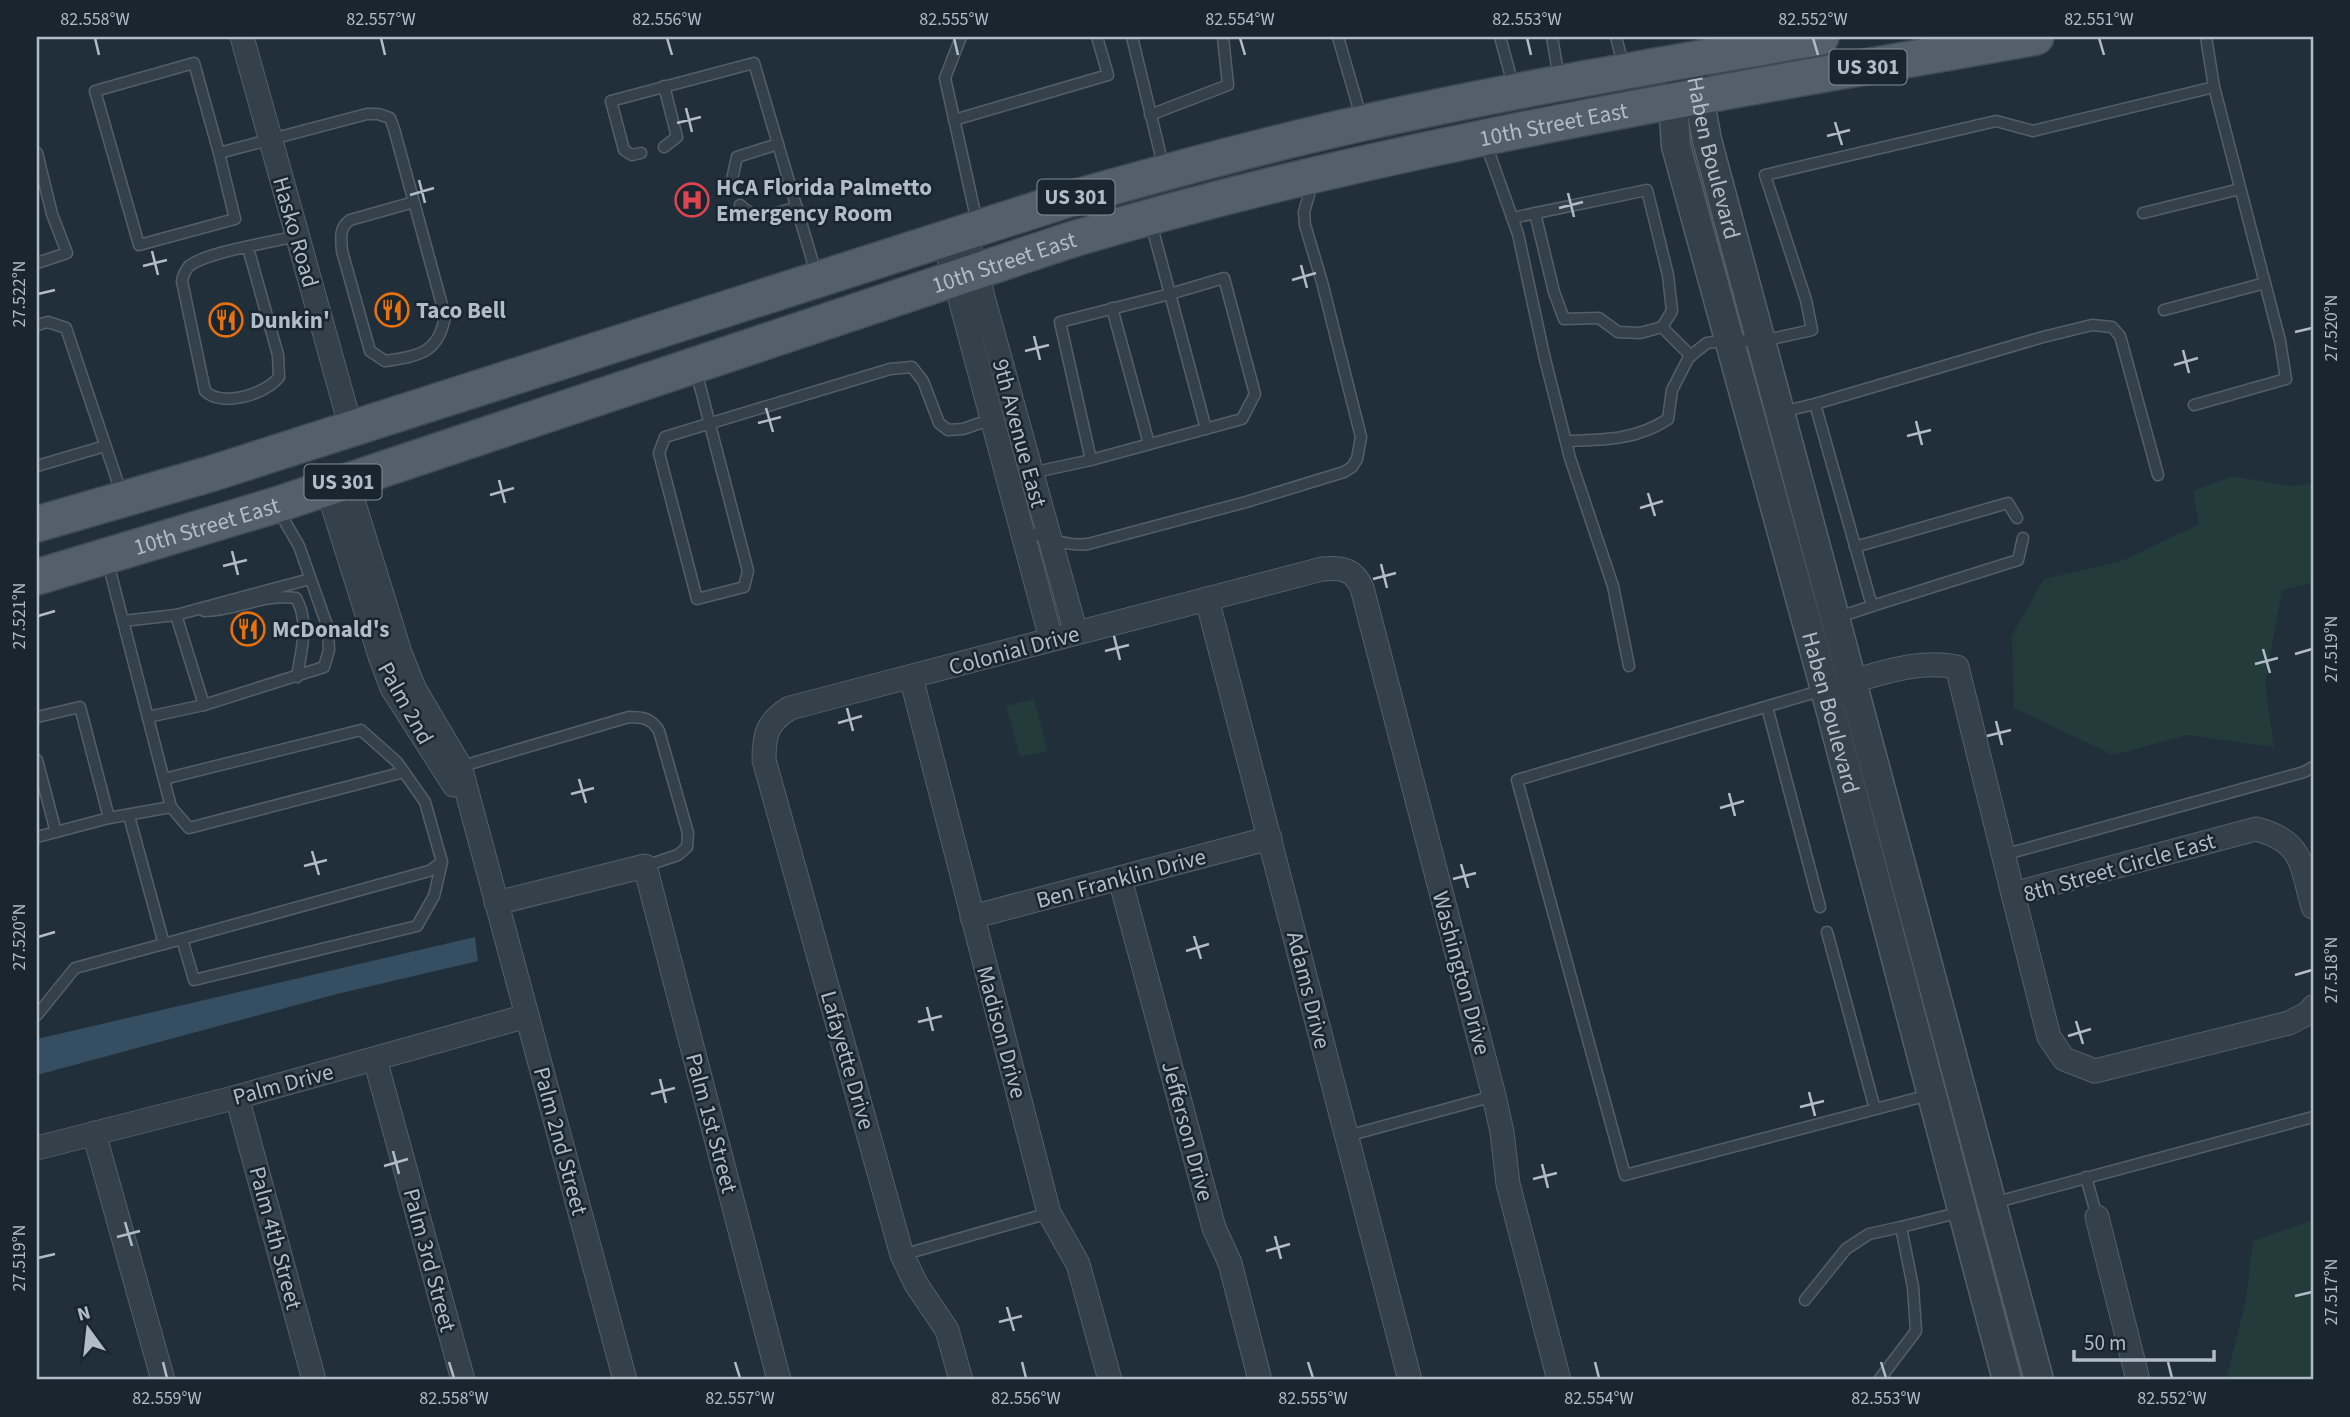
<svg xmlns="http://www.w3.org/2000/svg" width="2350" height="1417" font-family="'Source Sans 3',sans-serif">
<rect width="100%" height="100%" fill="#212f3a"/>
<!-- green -->
<g fill="#233b3b">
<path d="M2233,476l56,10 24,-2v99l-31,7 -17,94 9,63 -87,-12 -74,20 -99,-47 -2,-73 32,-56 78,-18 77,-37 -6,-33z"/>
<path d="M1034,699l14,52 -28,6 -14,-51z"/>
<path d="M2313,1220v160h-87l20,-80 7,-59z"/>
</g>
<!-- water -->
<path fill="#354e62" d="M475,937l3,24 -141,33 -300,81v-36z"/>
<g fill="none" stroke-linecap="round" stroke-linejoin="round">
<defs>
<g id="service">
<path d="M961,37l-16,41 32,144"/>
<path d="M1132,37l32,132"/>
<path d="M1338,37l24,83"/>
<path d="M1500,37l14,51"/>
<path d="M1552,37l7,41"/>
<path d="M1616,37l8,31"/>
<path d="M664,86l13,51 -13,10"/>
<path d="M1150,115l78,-30 -5,-48"/>
<path d="M954,120l154,-45 -11,-38"/>
<path d="M1486,144l32,90 26,121 26,103 43,128 16,80"/>
<path d="M37,153l15,61 15,39 -30,10"/>
<path d="M219,153l16,66 -96,26 -44,-154 99,-28 25,90 148,-39h11l12,4 4,11 51,187c-6,37 -26,40 -60,45l-15,-10 -28,-100c-1,-13 -3,-23 8,-31l64,-18"/>
<path d="M641,153l-9,2 -8,-5 -13,-49 143,-38 62,210"/>
<path d="M732,179l5,-22 41,-13"/>
<path d="M740,205c17,18 36,8 57,2"/>
<path d="M1535,213l19,79 10,27 35,-1 19,14 22,1 22,-6"/>
<path d="M2143,213l97,-24"/>
<path d="M1512,218l135,-28 21,85 4,36 -10,16 29,29"/>
<path d="M248,248l30,107 1,22c-13,17 -57,31 -74,14l-23,-110c1,-6 3,-10 7,-15 18,-14 83,-24 108,-30"/>
<path d="M1112,308l37,136"/>
<path d="M2164,310l101,-27"/>
<path d="M37,325l11,-3 18,6 56,167"/>
<path d="M696,371l52,200 -4,16 -47,12 -38,-146 6,-16 225,-68 22,-2 11,14 16,42 9,7 15,-1 29,-10"/>
<path d="M2194,405l92,-26 -6,-38 -66,-254 -8,-50"/>
<path d="M1781,412l34,-8"/>
<path d="M1566,441c37,-1 71,-1 102,-22l4,-29 17,-33 18,-14 22,-3 33,1 50,-11 -6,-30 -41,-125 231,-54 37,10 181,-44"/>
<path d="M1091,460l-31,-138 110,-28 36,135"/>
<path d="M37,466l68,-20"/>
<path d="M1031,473l60,-13 151,-41 13,-25 -31,-116 -54,16 -19,-71"/>
<path d="M1022,531c22,5 44,16 66,13l158,-42 98,-30 8,-5 5,-8 4,-22 -39,-155 -17,-57 -1,-13 5,-17v-15"/>
<path d="M1855,547l153,-44 9,15"/>
<path d="M1872,606l146,-46 5,-22"/>
<path d="M204,611c33,0 58,-18 92,-13 14,24 5,53 1,79"/>
<path d="M176,615l28,90"/>
<path d="M1836,618l36,-12 -57,-202 228,-67 49,-12 20,2 8,9 38,139"/>
<path d="M123,621l53,-6 134,-36"/>
<path d="M1823,690l-306,90 108,395 304,-80"/>
<path d="M1767,707l53,200"/>
<path d="M37,717l43,-10 29,111"/>
<path d="M148,717l56,-12 120,-38 5,-17 -1,-22 -29,-82 -22,-38"/>
<path d="M37,760l19,72"/>
<path d="M459,767l170,-50c14,0 22,1 30,14l29,102 -1,14 -9,8 -33,11"/>
<path d="M164,779l197,-49 36,32 28,40 17,60 -13,9 -247,68 12,41 223,-54 17,-30 8,-34"/>
<path d="M171,807l18,21 215,-56"/>
<path d="M129,816l35,128"/>
<path d="M37,837l72,-19 62,-11 -64,-248"/>
<path d="M2003,855l301,-83 9,-5"/>
<path d="M1827,932l48,177"/>
<path d="M37,1015l38,-47 107,-29"/>
<path d="M1347,1136l147,-40"/>
<path d="M2086,1177l11,40"/>
<path d="M1993,1203l320,-86"/>
<path d="M902,1255l147,-42"/>
<path d="M1805,1300l41,-51 23,-15 32,-7"/>
<path d="M1879,1380l37,-49 -3,-44 -12,-60 60,-15"/>
</g>
<g id="minor">
<path d="M242,37l109,391"/>
<path d="M965,232l111,401"/>
<path d="M944,239l107,400"/>
<path d="M347,481l53,172 14,35 46,78 165,614"/>
<path d="M327,487l53,169 12,32 62,97"/>
<path d="M1207,599l203,781"/>
<path d="M911,677l138,536 29,51 32,116"/>
<path d="M1853,681c36,-10 67,-21 104,-14l56,227"/>
<path d="M1120,879l94,349 16,35 30,117"/>
<path d="M496,903l149,-37 134,514"/>
<path d="M2313,907c-12,-41 -9,-66 -57,-78l-243,65 36,143 15,22 31,12 194,-48 19,-10 5,-6"/>
<path d="M972,917l298,-79"/>
<path d="M375,1059l88,321"/>
<path d="M237,1097l77,283"/>
<path d="M94,1133l69,247"/>
<path d="M37,1148l200,-51 290,-81"/>
<path d="M2097,1217l41,163"/>
<path d="M961,1380l-14,-50 -31,-46 -14,-29 -138,-495c0,-26 3,-38 26,-52l532,-139c19,-2 32,0 40,19l132,508 8,36 6,52 51,196"/>
</g>
<g id="tertiary">
<path id="s1" d="M1691,60l-18,42 3,44 149,543 182,691"/>
<path id="s2" d="M1695,76l12,64 332,1240"/>
</g>
<g id="primary">
<path d="M37,524l173,-50 856,-274c99,-28 197,-55 297,-77 152,-34 305,-59 458,-86"/>
<path id="s3" d="M37,577l239,-72 791,-264c317,-96 644,-146 969,-204"/>
</g>
</defs>
<!-- service casing -->
<use href="#service" stroke="#535f68" stroke-width="13"/>
<!-- minor casing -->
<use href="#minor" stroke="#535f68" stroke-width="25"/>
<!-- tertiary casing -->
<use href="#tertiary" stroke="#535f68" stroke-width="31"/>
<!-- primary casing -->
<use href="#primary" stroke="#3e4a54" stroke-width="38"/>
<!-- service -->
<use href="#service" stroke="#35414a" stroke-width="10"/>
<!-- minor -->
<use href="#minor" stroke="#35414a" stroke-width="23"/>
<!-- tertiary -->
<use href="#tertiary" stroke="#35414a" stroke-width="28"/>
<!-- primary -->
<use href="#primary" stroke="#53606b" stroke-width="35"/>
</g>
<!-- ticks -->
<path fill="none" stroke="#b0bcc7" stroke-width="2.5" d="M95,38l4,17M381,38l4,17M667,38l5,17M954,38l4,17M1240,38l5,17M1527,38l4,17M1813,38l5,17M2099,38l5,17M686,108l6,24M1835,122l7,23M677,123l24,-6M1827,136l23,-6M419,180l6,23M1568,193l6,24M410,195l24,-7M1559,208l24,-6M152,251l6,24M1301,265l6,23M143,266l24,-6M1292,280l24,-7M38,294l17,-4M2295,332l17,-4M1034,336l6,24M2183,350l6,23M1025,351l24,-6M2174,365l24,-7M766,408l7,24M1916,421l6,24M758,423l23,-6M1907,436l24,-6M499,480l6,23M1648,493l7,23M490,495l24,-7M1640,508l23,-7M232,551l6,24M1381,564l6,24M223,566l24,-6M1373,579l23,-6M38,616l17,-5M1114,636l6,24M2263,649l7,24M1105,651l24,-6M2295,654l17,-5M2255,664l23,-6M847,708l6,23M1996,721l6,24M838,723l24,-7M1987,736l24,-6M579,779l7,24M1729,793l6,23M571,794l23,-6M1720,808l24,-7M312,851l7,24M1461,864l7,24M304,866l23,-6M1453,879l23,-6M1194,936l7,23M38,937l17,-5M1186,951l23,-7M2295,975l17,-5M927,1007l6,24M2076,1021l7,23M918,1022l24,-6M2068,1036l23,-7M660,1079l6,24M1809,1092l6,24M651,1094l24,-6M1800,1107l24,-6M393,1151l6,23M1542,1164l6,24M384,1166l24,-7M1533,1179l24,-6M125,1222l7,24M1275,1236l6,23M117,1237l23,-6M1266,1251l24,-7M38,1258l17,-4M2295,1296l17,-4M1007,1307l7,24M999,1322l23,-6M163,1362l4,16M449,1362l5,16M735,1362l5,16M1022,1362l4,16M1308,1362l5,16M1595,1362l4,16M1881,1362l5,16M2168,1362l4,16"/>
<!-- icons -->
<defs>
<symbol id="hospital-ring" viewBox="-11 -11 22 22"><circle r="9.5" fill="#1a262f" stroke="#e0444e" stroke-width="1.5"/><path d="M-5-5h3v3.5h4V-5h3V5h-3V1.5h-4V5h-3Z" fill="#e0444e"/></symbol>
<symbol id="restaurant-ring" viewBox="-11 -11 22 22"><circle r="9.5" fill="#1a262f" stroke="#e8710a" stroke-width="1.5"/><path d="M-5-6h1v4h1v-4h1v4h1v-4h1v5L-1.5 .5V6h-2V.5L-5-1ZM5-6V6H3V1.5H1.5Q1.5-4 5-6Z" fill="#e8710a"/></symbol>
</defs>
<g fill-rule="evenodd">
<use href="#hospital-ring" x="673" y="181" width="38" height="38"/>
<use href="#restaurant-ring" x="373" y="291" width="38" height="38"/>
<use href="#restaurant-ring" x="207" y="301" width="38" height="38"/>
<use href="#restaurant-ring" x="229" y="610" width="38" height="38"/>
</g>
<g text-anchor="middle" stroke-width="5" stroke-linejoin="round" paint-order="stroke">
<!-- shield labels -->
<g fill="#1a262f" stroke="#838f99" stroke-width="2">
<rect x="1829.5" y="49.5" width="77" height="35" rx="5"/>
<rect x="1037.5" y="179.5" width="77" height="35" rx="5"/>
<rect x="304.5" y="464.5" width="77" height="35" rx="5"/>
</g>
<g font-size="21" font-weight="bold" fill="#b0bcc7">
<text x="1868" y="74">US 301</text>
<text x="1076" y="204">US 301</text>
<text x="343" y="489">US 301</text>
</g>
<!-- street labels -->
<g font-size="23" fill="#b0bcc7" stroke="#1a262f">
<text dy="8" stroke="none"><textPath href="#s3" startOffset="1584">10th Street East</textPath></text>
<text dy="8" stroke="none"><textPath href="#s2" startOffset="84">Haben Boulevard</textPath></text>
<text transform="translate(296 232) rotate(74)" y="8">Hasko Road</text>
<text dy="8" stroke="none"><textPath href="#s3" startOffset="1017">10th Street East</textPath></text>
<text transform="translate(1020 433) rotate(75)" y="8">9th Avenue East</text>
<text dy="8" stroke="none"><textPath href="#s3" startOffset="177">10th Street East</textPath></text>
<text transform="translate(1014 650) rotate(-15)" y="8">Colonial Drive</text>
<text transform="translate(406 703) rotate(61)" y="8">Palm 2nd</text>
<text dy="8" stroke="none"><textPath href="#s1" startOffset="677">Haben Boulevard</textPath></text>
<text transform="translate(2119 867) rotate(-16)" y="8">8th Street Circle East</text>
<text transform="translate(1121 878) rotate(-15)" y="8">Ben Franklin Drive</text>
<text transform="translate(1462 973) rotate(75)" y="8">Washington Drive</text>
<text transform="translate(1309 990) rotate(76)" y="8">Adams Drive</text>
<text transform="translate(1002 1032) rotate(75)" y="8">Madison Drive</text>
<text transform="translate(848 1060) rotate(74)" y="8">Lafayette Drive</text>
<text transform="translate(283 1084) rotate(-15)" y="8">Palm Drive</text>
<text transform="translate(712 1123) rotate(75)" y="8">Palm 1st Street</text>
<text transform="translate(1188 1131) rotate(75)" y="8">Jefferson Drive</text>
<text transform="translate(561 1141) rotate(75)" y="8">Palm 2nd Street</text>
<text transform="translate(276 1238) rotate(75)" y="8">Palm 4th Street</text>
<text transform="translate(430 1260) rotate(75)" y="8">Palm 3rd Street</text>
</g>
<!-- poi labels -->
<g font-size="23" font-weight="bold" fill="#b0bcc7" stroke="#1a262f" text-anchor="start">
<text x="716" y="195">HCA Florida Palmetto<tspan x="716" dy="26">Emergency Room</tspan></text>
<text x="416" y="318">Taco Bell</text>
<text x="250" y="328">Dunkin'</text>
<text x="272" y="637">McDonald's</text>
</g>
</g>
<!-- border -->
<rect width="2350" height="1417" fill="none" stroke="#1a262f" stroke-width="77"/>
<!-- north arrow -->
<g transform="translate(88 1329) rotate(345)" stroke="#1a262f" stroke-width="5" paint-order="stroke">
<path d="M0-5L12 26L0 18L-12 26Z" fill="#b0bcc7"/>
<text y="-10" font-size="19" font-weight="bold" text-anchor="middle" fill="#b0bcc7">N</text>
</g>
<!-- scale -->
<path d="M2074 1350v10h140v-10" fill="none" stroke="#b0bcc7" stroke-width="3.5"/>
<text x="2084" y="1350" font-size="21" fill="#b0bcc7" stroke="#1a262f" stroke-width="5" paint-order="stroke">50 m</text>
<rect x="38" y="38" width="2274" height="1340" fill="none" stroke="#b0bcc7" stroke-width="2.5"/>
<g font-size="18" text-anchor="middle" fill="#b0bcc7">
<text x="95" y="25">82.558°W</text>
<text x="381" y="25">82.557°W</text>
<text x="667" y="25">82.556°W</text>
<text x="954" y="25">82.555°W</text>
<text x="1240" y="25">82.554°W</text>
<text x="1527" y="25">82.553°W</text>
<text x="1813" y="25">82.552°W</text>
<text x="2099" y="25">82.551°W</text>
<text transform="translate(19 294) rotate(-90)" y="6">27.522°N</text>
<text transform="translate(2331 328) rotate(-90)" y="6">27.520°N</text>
<text transform="translate(19 616) rotate(-90)" y="6">27.521°N</text>
<text transform="translate(2331 649) rotate(-90)" y="6">27.519°N</text>
<text transform="translate(19 937) rotate(-90)" y="6">27.520°N</text>
<text transform="translate(2331 970) rotate(-90)" y="6">27.518°N</text>
<text transform="translate(19 1258) rotate(-90)" y="6">27.519°N</text>
<text transform="translate(2331 1292) rotate(-90)" y="6">27.517°N</text>
<text x="167" y="1404">82.559°W</text>
<text x="454" y="1404">82.558°W</text>
<text x="740" y="1404">82.557°W</text>
<text x="1026" y="1404">82.556°W</text>
<text x="1313" y="1404">82.555°W</text>
<text x="1599" y="1404">82.554°W</text>
<text x="1886" y="1404">82.553°W</text>
<text x="2172" y="1404">82.552°W</text>
</g>
</svg>
